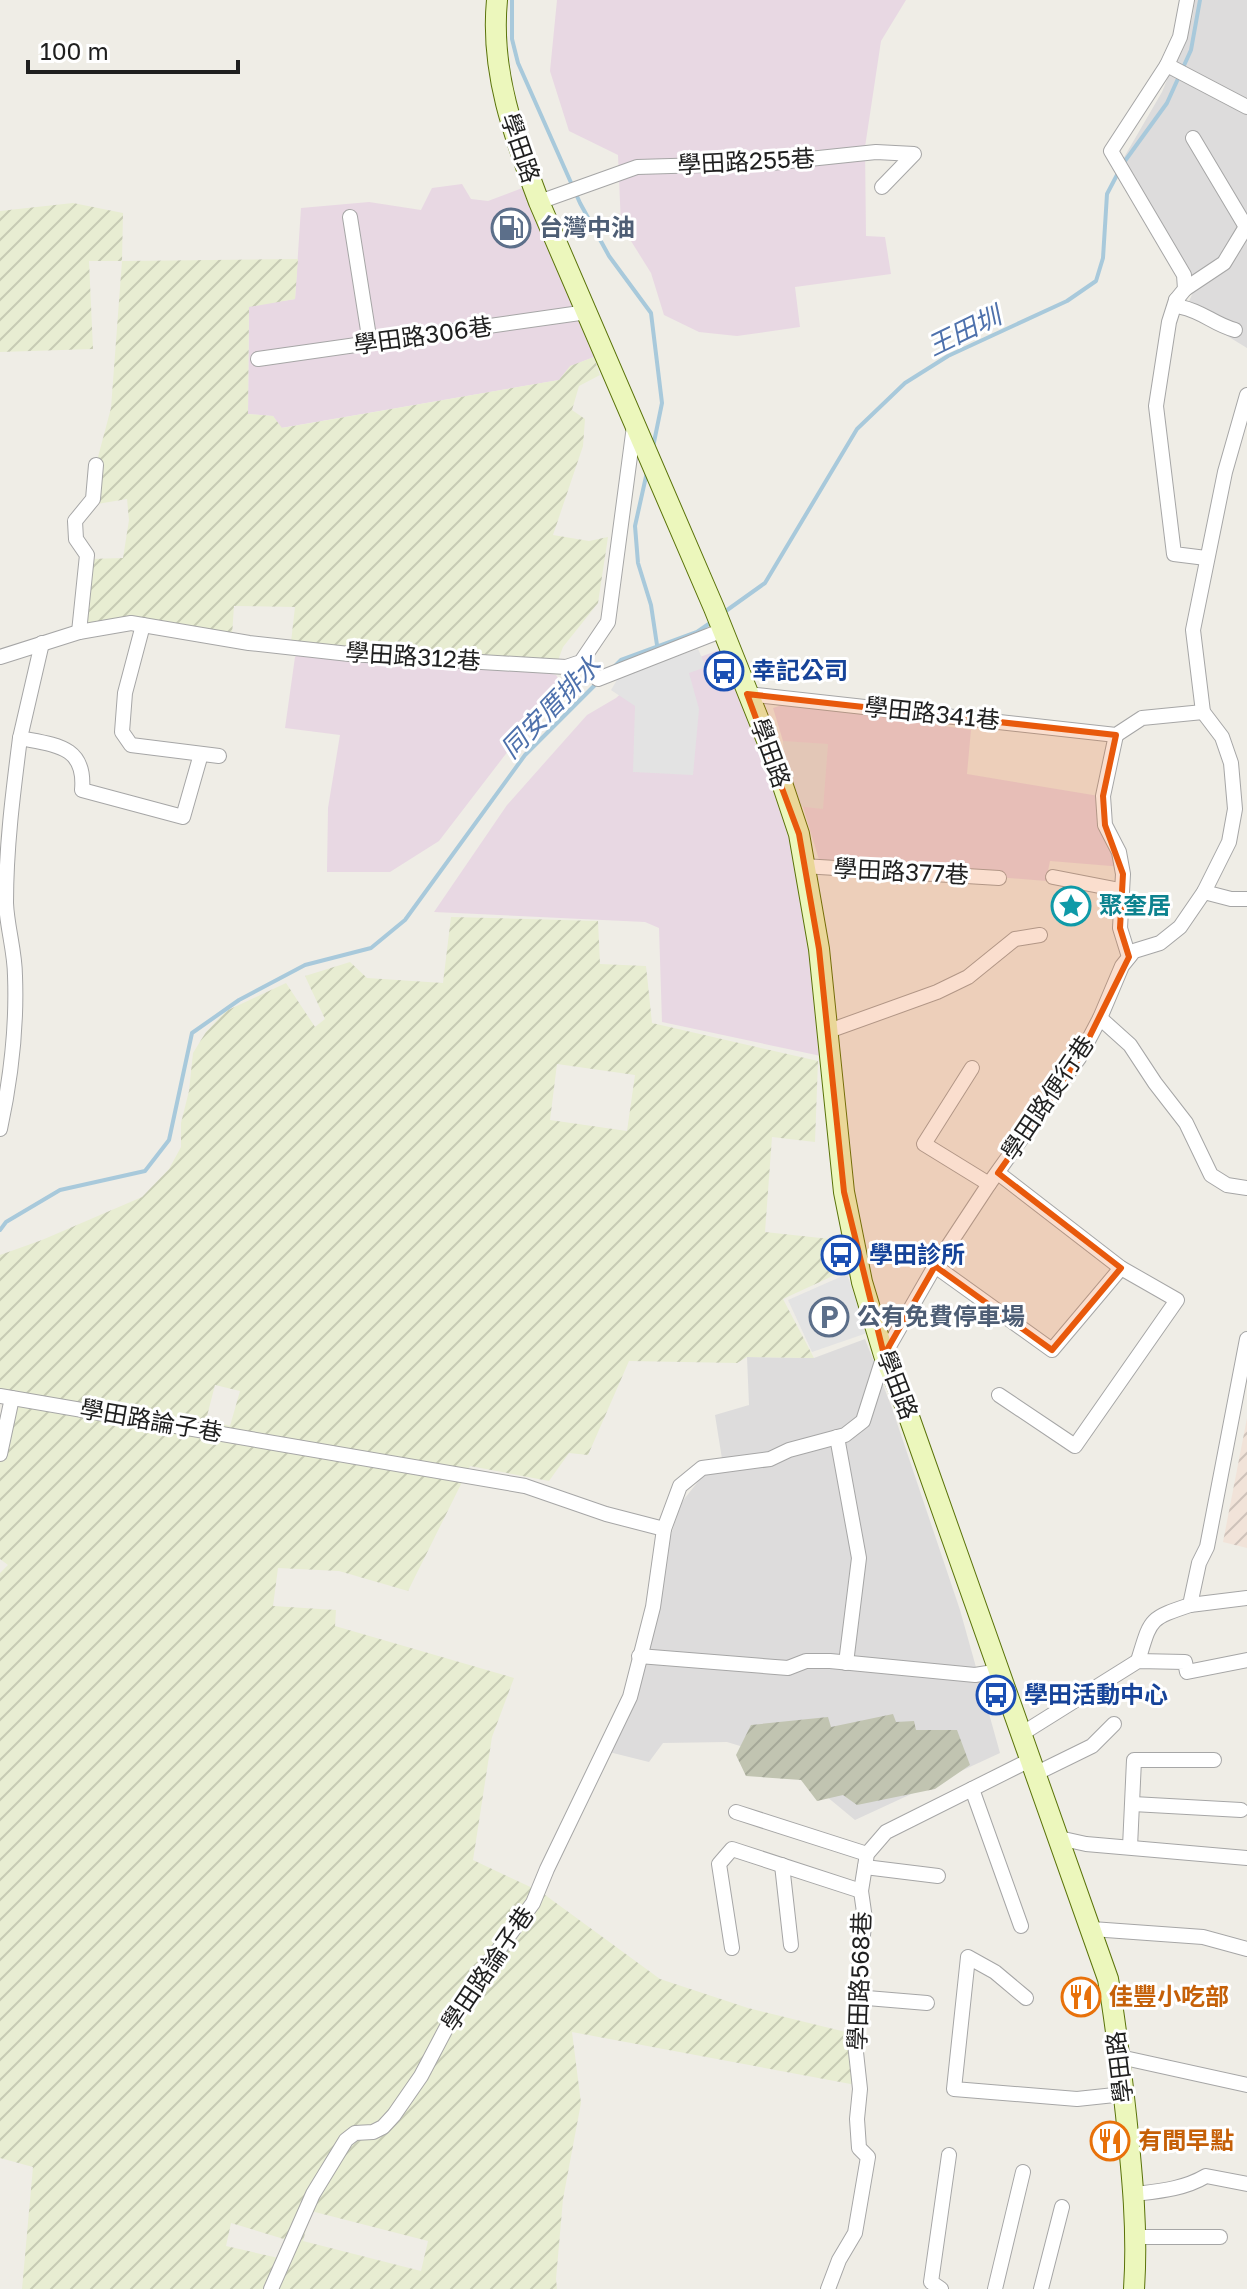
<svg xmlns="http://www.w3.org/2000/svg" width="1247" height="2289" font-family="'Golos Text','Noto Sans TC',sans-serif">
<defs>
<pattern id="military-furrows" width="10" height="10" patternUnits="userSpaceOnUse" patternTransform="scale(2)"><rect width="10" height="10" fill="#f1e3d9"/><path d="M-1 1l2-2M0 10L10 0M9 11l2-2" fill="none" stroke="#cec2ba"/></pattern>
<pattern id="construction-furrows" width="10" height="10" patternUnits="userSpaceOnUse" patternTransform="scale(2)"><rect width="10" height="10" fill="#c1c4b1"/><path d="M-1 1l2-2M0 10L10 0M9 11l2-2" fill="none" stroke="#a5a898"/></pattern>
<pattern id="farmland-furrows" width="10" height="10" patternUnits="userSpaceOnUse" patternTransform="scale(2)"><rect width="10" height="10" fill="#e8edd2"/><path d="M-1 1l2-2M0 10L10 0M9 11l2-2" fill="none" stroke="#c7cbb4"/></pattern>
</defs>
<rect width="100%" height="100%" fill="#efede6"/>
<!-- residential -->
<g fill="#dddcdc">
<path d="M1195,0h52v348l-62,-38 11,-24 -77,-120 43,-74 30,-73z"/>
<path d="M865,1339l27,69 68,202 40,143 -145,67 -75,-62 -53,-16 -64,1 -14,19 -48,-12 33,-59 17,-93 30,-95 27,-34 15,-4 -8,-50 34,-10 -2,-48 67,1z"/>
</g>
<!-- industrial -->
<g fill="#e8d8e3">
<path d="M557,0h349l-25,41 -16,106 1,89 19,1 6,37 -96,13 5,40 -63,9 -38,-4 -35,-17 -13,-42 -30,-48 -3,-70 -49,-24 -19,-60z"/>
<path d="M462,184l9,15 17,2 37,-14 69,158v12l-23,9 -12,14 -278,48 -8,-12 -25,-2 1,-108 46,-7 6,-91 68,-6 52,8 11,-22z"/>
<path d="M719,650l57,124 19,91 26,161v30l-159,-34 -3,-94 -14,-6 -211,-10 73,-107 80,-90 29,-17 19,-17z"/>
<path d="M301,652l233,18 22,5 5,7 -122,159 -49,31h-63l1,-64 12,-73 -55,-7 10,-71z"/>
<path d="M788,703l183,27 -4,44 138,23 18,70 -73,-6 -4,20 -226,-18 -47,-155z"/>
</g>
<!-- military -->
<path fill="url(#military-furrows)" d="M1247,1418v130l-24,-6z"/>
<!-- construction -->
<path fill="url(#construction-furrows)" d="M893,1714l3,8 18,-1 2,9h41l13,35 -35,24 -78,16 -14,-10 -26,6 -16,-21 -55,-4 -10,-21 15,-30 77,-8 3,10z"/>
<!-- farmland -->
<g fill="url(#farmland-furrows)" fill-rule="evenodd">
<path d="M73,203l50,10 -1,48 176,-2 -3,40 -46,8 -1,107 25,2 9,12 277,-48 11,-14 24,-9 6,18 -21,11 -7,24 13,9 -2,27 -30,89 36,6 19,-4 -10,66 -35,44 -6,16 -266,-21 4,-35 -61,-1 -2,29 -143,-9 -3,-11 4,-56 33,-1 6,-38 -2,-21 -42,7 26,-98 11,-147h-33l4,88 -93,3v-141z"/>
<path d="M451,917l147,4 2,43 46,2 6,57 166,38 -3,81 -43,-5 -7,95 65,7 7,35 -54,25 31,59 -67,-1 -10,6 -108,-2 -41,94 -19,-2 -20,28 -79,-15 -62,125 -69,-20 -61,-3 -5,38 63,4 -1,16 179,52 -22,59 -19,123 68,32 119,87 88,29 106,26 2,51 -284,-53 9,71 -18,96 -7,80 1,10h-535l11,-122 -33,-9v-585l8,-8 -8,-6v-118h3l2,-50 -5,-2v-134l42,-15 100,-43 27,-28 12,-22v-24l8,-32 4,-38 13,-21 20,-21 60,-28 29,44 10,-8 -20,-43 45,-14 17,16 76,5zM557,1064l78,11 -8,56 -77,-11zM215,1385l25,6 -10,35 -24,-6zM311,2211l117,30 -7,30 -118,-30zM231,2223l56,17 -4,19 -57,-13z"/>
</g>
<!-- parking -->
<g fill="#e3e3e3">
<path d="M698,649l8,18 -17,6 10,36 -6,66 -60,-3 2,-66 -24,-16 9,-15z"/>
<path d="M783,741l45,3 -5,65 -26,-3 -13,-48z"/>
<path d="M847,1274l20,59 -55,19 -24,-52z"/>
</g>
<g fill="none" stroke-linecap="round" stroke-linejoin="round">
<!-- stream -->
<g stroke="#a8c9db" stroke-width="4">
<path d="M512,0v39l6,24 62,140 29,53 42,57 11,90 -9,44"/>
<path d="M1122,165l45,-62 24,-53 9,-50"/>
<path d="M647,472l-12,54 3,37 13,42 6,40"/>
<path d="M723,613l42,-30 92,-154 48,-46 43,-27 119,-55 29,-20 7,-23 4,-64 11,-21"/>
<path d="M613,668l8,-8 76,-28 16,-11"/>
<path d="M0,1230l6,-8 54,-32 85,-19 24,-31 23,-107 47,-33 66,-35 66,-17 34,-28 120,-165 73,-73"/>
</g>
<defs>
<g id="street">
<path d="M1187,0l-7,37 -13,28 -56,86 73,124 1,14 -9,11 -7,22 -13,84 18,148 32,4"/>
<path d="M1167,65l80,42"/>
<path d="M1193,138l53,89"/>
<path d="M539,202l98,-35 134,-4 105,-11 38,2 -32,33"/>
<path d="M350,217l20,126"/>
<path d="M1185,289l39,-26 23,-38"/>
<path d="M1176,300l5,7c23,5 32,17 54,23"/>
<path d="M258,359l329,-47"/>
<path d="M143,625l-18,68 -3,39 9,13 88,11"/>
<path d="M79,632l8,-77 -11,-16 -1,-18 18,-22 3,-34"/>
<path d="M42,643l-22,95c36,7 66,8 62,52l101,27 18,-63"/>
<path d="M0,657l79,-25 52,-9 118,20 100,11 217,13 15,-5 27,-40 26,-196"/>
<path d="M581,662l17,17 125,-49"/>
<path d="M747,694l369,41 26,-17 61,-6"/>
<path d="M1116,735l-13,61 2,29 14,27 4,22 -3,54 9,29"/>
<path d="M803,866l196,12"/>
<path d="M1053,877l67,13"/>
<path d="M1204,892l27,7h16"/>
<path d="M1100,1018l30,27 25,38 31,40 25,52 16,10 20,3"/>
<path d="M826,1032l111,-40 31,-15 47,-38 25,-4"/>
<path d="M972,1068l-48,76 65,40"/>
<path d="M0,1129c11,-51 17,-101 15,-153 0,-24 -8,-49 -9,-73 0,-56 7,-110 14,-165"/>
<path d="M998,1173l123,95 56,32 -102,146 -76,-51"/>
<path d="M935,1266l117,84 69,-82"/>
<path d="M0,1396l525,90 81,28 58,15"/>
<path d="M837,1437l22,121 -13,105"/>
<path d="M0,1454l12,-56"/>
<path d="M1190,1605l57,-7"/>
<path d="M639,1656l149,12 18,-7h24l145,14 25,-4"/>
<path d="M1138,1661c13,-42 10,-42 52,-56l9,-42 8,-16 40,-208"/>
<path d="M1023,1733l115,-72 47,1 2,10 60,-12"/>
<path d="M1037,1773l55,-27 22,-22"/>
<path d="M972,1789l49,137"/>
<path d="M1133,1804l108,6"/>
<path d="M736,1812l131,42"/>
<path d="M1059,1838l27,6 161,14"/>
<path d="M1130,1847l4,-87h80"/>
<path d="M782,1865l9,80"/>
<path d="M865,1867l73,9"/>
<path d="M1092,1929l111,8 44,12"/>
<path d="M732,1948l-13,-84 13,-15 129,42"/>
<path d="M855,1997l72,6"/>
<path d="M1026,1998l-31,-26 -27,-15 -14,132 123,10 47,-5"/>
<path d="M1120,2057l127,28"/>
<path d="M1135,2194c25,-3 49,-5 71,-18l41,8"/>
<path d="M1137,2237h83"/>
<path d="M271,2289l42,-95 33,-54 9,-7 18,-1 10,-5 11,-12 27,-39 39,-74 73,-99 14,-34 83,-172 23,-90 11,-78 16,-43 22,-18 68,-9 19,-9 56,-15 18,-14 21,-66 51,-89 54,-82 90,-126 21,-40 22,-52 12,-15 26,-8 20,-16 24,-35 25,-50 6,-33 -4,-46 -9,-26 -19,-25 -10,-82 32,-158 22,-77"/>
<path d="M828,2289l11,-29 16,-27 13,-76 -9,-9 -2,-29 3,-30 -5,-46v-46l10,-78 -4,-28 6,-37 19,-22 146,-73"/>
<path d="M941,2289l-10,-7 18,-127"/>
<path d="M995,2289l28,-117"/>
<path d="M1041,2289l21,-82"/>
</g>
<path id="secondary" d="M497,0c-7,72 17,136 42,202l175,406 58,145 27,81 20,115 25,243 18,90 22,73 18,42 206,582c8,45 13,91 18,136 6,58 12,115 8,174"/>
</defs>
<!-- street casing -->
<use href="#street" stroke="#a6a6a6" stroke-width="16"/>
<!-- secondary casing -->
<use href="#secondary" stroke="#5a7309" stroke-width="22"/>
<!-- street -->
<use href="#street" stroke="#fff" stroke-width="14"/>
<!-- secondary -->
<use href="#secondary" stroke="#ecf7bc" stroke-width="20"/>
</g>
<!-- marked area -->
<path fill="#e8590c" fill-opacity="0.2" stroke="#e8590c" stroke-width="6" stroke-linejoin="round" d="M747,694l369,41 -13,61 2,29 18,49 -3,54 9,29 -50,101 -81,115 123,95 -69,82 -117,-84 -51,89 -40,-163 -25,-243 -20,-115z"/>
<!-- icons -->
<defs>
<symbol id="fuel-ring" viewBox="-11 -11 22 22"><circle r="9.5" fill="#fff" stroke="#5c6f8a" stroke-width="1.5"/><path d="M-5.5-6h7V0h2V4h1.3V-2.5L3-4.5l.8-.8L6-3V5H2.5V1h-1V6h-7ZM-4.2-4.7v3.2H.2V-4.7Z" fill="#5c6f8a"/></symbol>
<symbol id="bus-ring" viewBox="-11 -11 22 22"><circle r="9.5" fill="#fff" stroke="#1a4fb4" stroke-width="1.5"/><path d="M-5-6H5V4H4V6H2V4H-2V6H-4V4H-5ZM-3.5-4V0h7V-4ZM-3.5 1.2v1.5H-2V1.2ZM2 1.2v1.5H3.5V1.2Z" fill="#1a4fb4"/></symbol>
<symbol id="sight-ring" viewBox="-11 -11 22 22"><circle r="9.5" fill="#fff" stroke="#0f9aa8" stroke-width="1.5"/><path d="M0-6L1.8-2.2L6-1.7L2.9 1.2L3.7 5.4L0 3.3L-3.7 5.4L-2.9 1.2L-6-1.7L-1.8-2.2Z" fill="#0f9aa8"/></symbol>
<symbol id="parking-ring" viewBox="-11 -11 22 22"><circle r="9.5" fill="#fff" stroke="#5c6f8a" stroke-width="1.5"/><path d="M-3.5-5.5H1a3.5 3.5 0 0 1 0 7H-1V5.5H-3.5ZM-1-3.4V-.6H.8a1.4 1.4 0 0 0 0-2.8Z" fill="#5c6f8a"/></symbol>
<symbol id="restaurant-ring" viewBox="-11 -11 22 22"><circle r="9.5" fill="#fff" stroke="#e8710a" stroke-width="1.5"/><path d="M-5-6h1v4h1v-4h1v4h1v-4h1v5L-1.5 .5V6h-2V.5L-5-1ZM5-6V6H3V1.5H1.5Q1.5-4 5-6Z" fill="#e8710a"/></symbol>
</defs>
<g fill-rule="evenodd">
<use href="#fuel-ring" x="489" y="206" width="44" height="44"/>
<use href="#bus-ring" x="702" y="649" width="44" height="44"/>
<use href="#sight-ring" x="1049" y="884" width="44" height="44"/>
<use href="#bus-ring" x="819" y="1233" width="44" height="44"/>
<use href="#parking-ring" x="807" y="1295" width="44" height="44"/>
<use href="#bus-ring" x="974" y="1673" width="44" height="44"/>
<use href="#restaurant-ring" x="1059" y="1975" width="44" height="44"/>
<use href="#restaurant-ring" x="1088" y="2119" width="44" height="44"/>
</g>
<g text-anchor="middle" stroke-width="6" stroke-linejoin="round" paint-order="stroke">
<!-- street labels -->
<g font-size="24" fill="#1f1f1f" stroke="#fff">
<text transform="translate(520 148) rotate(71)" y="8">學田路</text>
<text transform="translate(746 162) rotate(-3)" y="8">學田路255巷</text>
<text transform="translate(423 336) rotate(-8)" y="8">學田路306巷</text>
<text transform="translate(413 657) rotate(4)" y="8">學田路312巷</text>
<text transform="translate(932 714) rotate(6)" y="8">學田路341巷</text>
<text transform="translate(770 753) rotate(70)" y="8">學田路</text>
<text transform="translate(901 872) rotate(3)" y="8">學田路377巷</text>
<text transform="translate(1048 1098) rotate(-56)" y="8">學田路便行巷</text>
<text transform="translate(897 1385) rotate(69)" y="8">學田路</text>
<text transform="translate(151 1421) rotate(10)" y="8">學田路論子巷</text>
<text transform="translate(488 1969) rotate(-56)" y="8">學田路論子巷</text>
<text transform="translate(860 1981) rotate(-88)" y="8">學田路568巷</text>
<text transform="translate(1120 2067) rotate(-97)" y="8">學田路</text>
</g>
<!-- service labels -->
<g font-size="24" font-weight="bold" fill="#4e5e75" stroke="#fff" text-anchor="start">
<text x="539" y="236">台灣中油</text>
<text x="857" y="1325">公有免費停車場</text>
</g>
<!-- transit labels -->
<g font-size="24" font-weight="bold" fill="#164399" stroke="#fff" text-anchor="start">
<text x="752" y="679">幸記公司</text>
<text x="869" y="1263">學田診所</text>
<text x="1024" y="1703">學田活動中心</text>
</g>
<!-- culture labels -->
<g font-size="24" font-weight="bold" fill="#0d838f" stroke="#fff" text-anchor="start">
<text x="1099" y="914">聚奎居</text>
</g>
<!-- food labels -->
<g font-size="24" font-weight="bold" fill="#c56008" stroke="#fff" text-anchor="start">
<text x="1109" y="2005">佳豐小吃部</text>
<text x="1138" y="2149">有間早點</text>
</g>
<!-- water labels -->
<g font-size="26" font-style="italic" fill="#4e71ac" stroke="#fff">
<text transform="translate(964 331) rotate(-26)" y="9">王田圳</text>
<text transform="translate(551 707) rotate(-46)" y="9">同安厝排水</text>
</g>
</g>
<!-- scale -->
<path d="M28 60v12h210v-12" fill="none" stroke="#1f1f1f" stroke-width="4"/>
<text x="40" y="60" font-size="24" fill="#1f1f1f" stroke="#ffffff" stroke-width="6" paint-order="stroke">100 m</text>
</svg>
